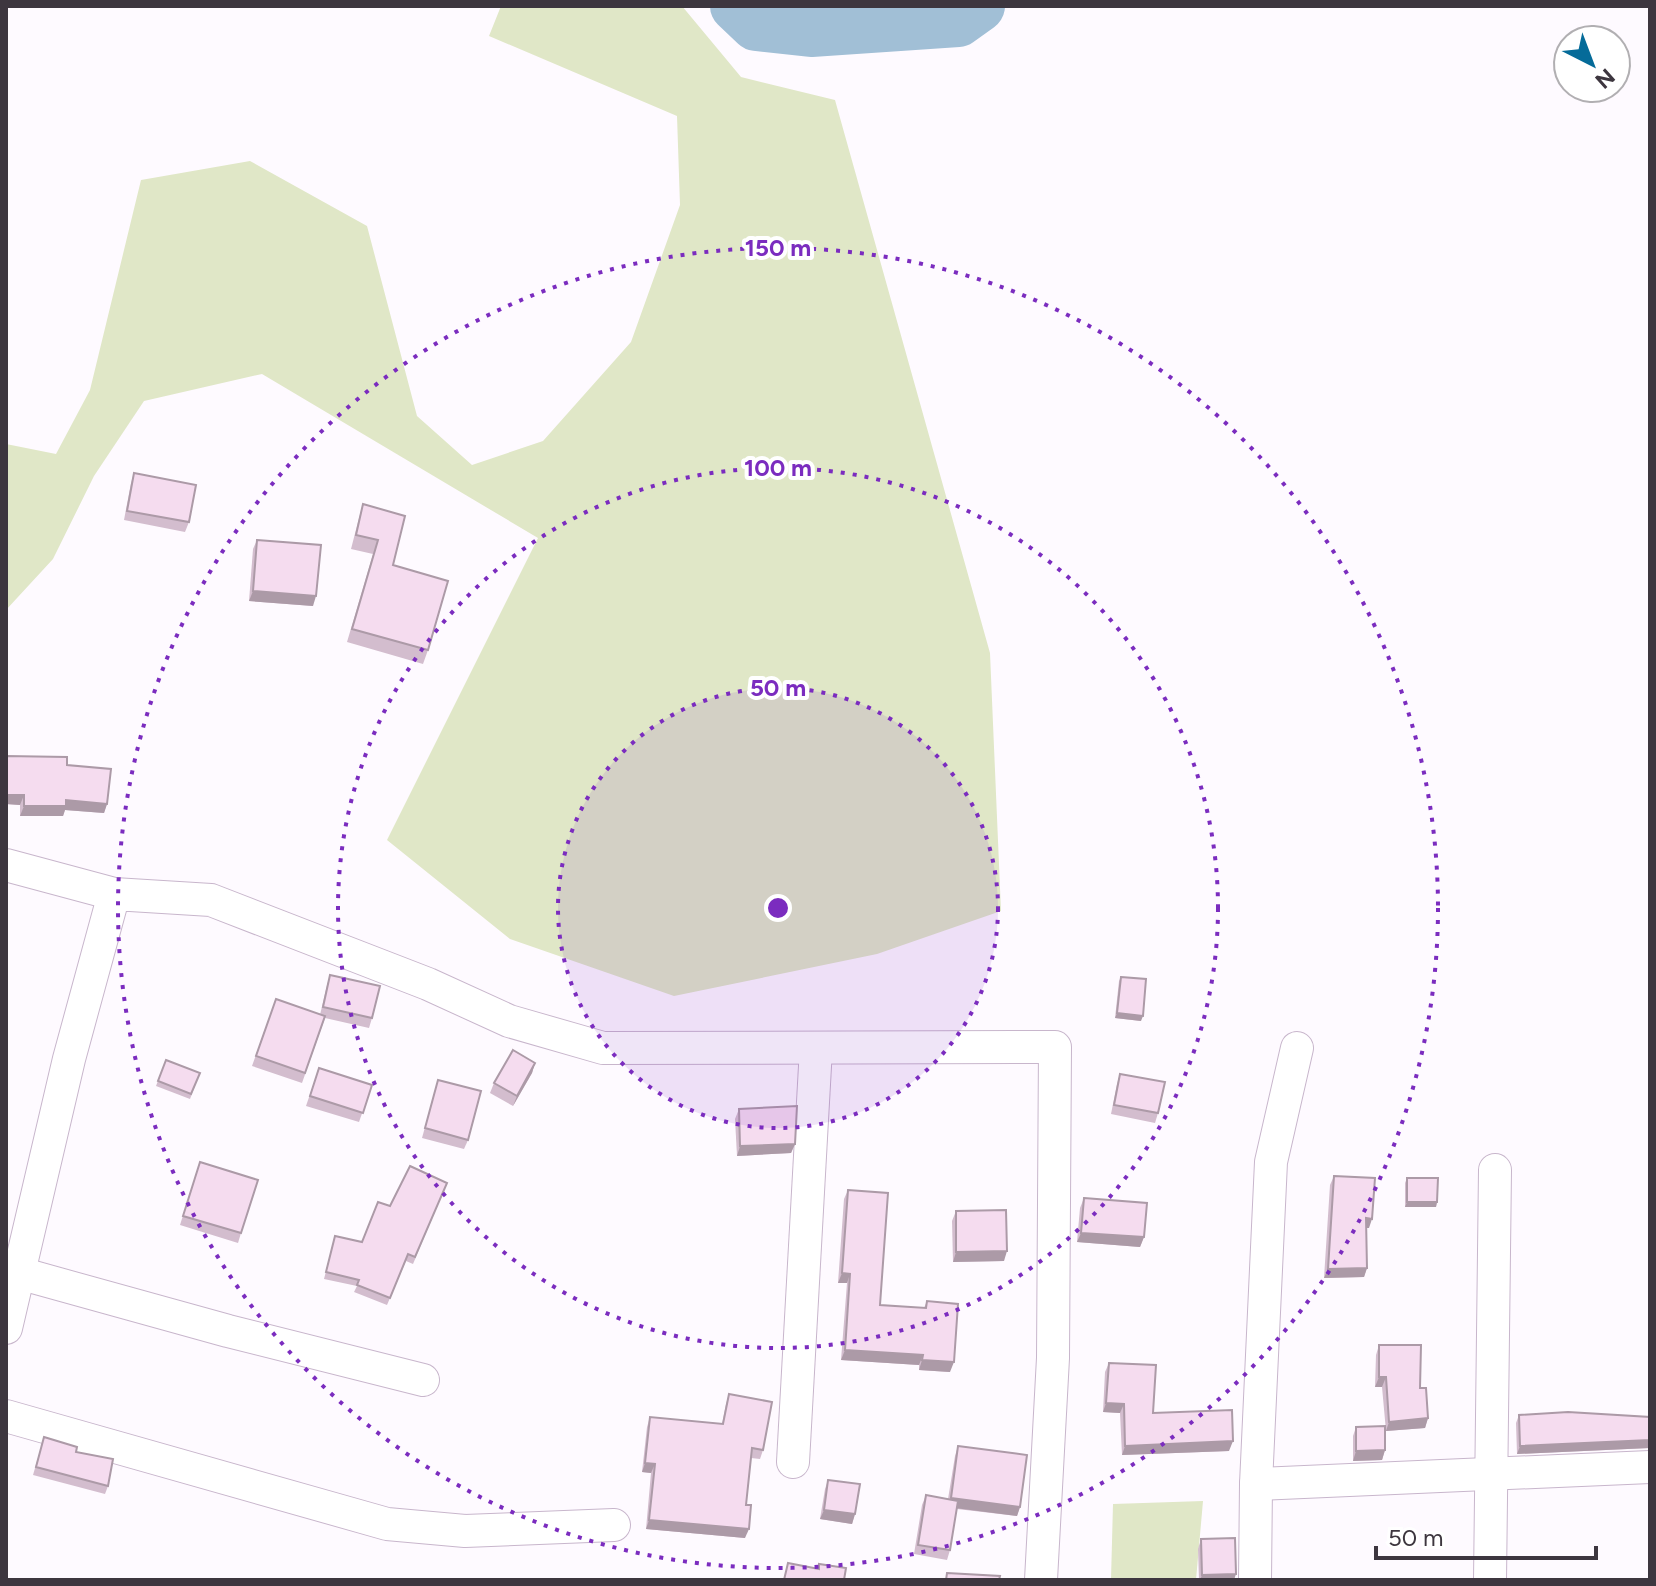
<svg xmlns="http://www.w3.org/2000/svg" width="1656" height="1586" font-family="Figtree,sans-serif">
<rect width="100%" height="100%" fill="#fefaff"/>
<!-- green -->
<g fill="#e0e7c7">
<path d="M501,6h181l59,71 94,23 155,553 11,258 -124,43 -203,42 -164,-57 -123,-99 151,-302 -276,-164 -118,27 -50,75 -41,83 -47,51v-166l50,10 34,-64 51,-210 109,-19 117,65 50,190 55,49 71,-24 88,-99 49,-137 -3,-89 -188,-80z"/>
<path d="M1203,1501l-7,79h-85l2,-76z"/>
</g>
<g fill="none" stroke-linecap="round" stroke-linejoin="round">
<!-- river -->
<path stroke="#a1bfd6" stroke-width="52" d="M736,6l20,19 55,6 147,-10 21,-15"/>
<defs>
<g id="street">
<path d="M6,865l108,29"/>
<path d="M19,1273l209,58 195,49"/>
<path d="M6,1328l63,-269 45,-165 97,6 217,84 81,37 94,27 452,-1 -2,311 -12,222"/>
<path d="M6,1416l381,108 78,7 149,-6"/>
<path d="M793,1462l23,-414"/>
<path d="M1256,1484l394,-17"/>
<path d="M1255,1580l1,-96 15,-322 26,-114"/>
<path d="M1490,1580l5,-410"/>
</g>
</defs>
<!-- street casing -->
<use href="#street" stroke="#c8b6cc" stroke-width="34"/>
<!-- street -->
<use href="#street" stroke="#fff" stroke-width="32"/>
</g>
<!-- wall -->
<g fill="#d3bdce">
<path d="M134,473l55,49 -4,10 -61,-12 7,-37z"/>
<path d="M363,504l30,61 35,85 -5,14 -76,-22 26,-88 -22,-5 8,-31z"/>
<path d="M257,540l56,66 -64,-5 4,-52z"/>
<path d="M6,756l61,9 40,39 -3,9 -39,-3 -2,6h-43v-11l-14,-1z"/>
<path d="M330,975l42,43 -3,10 -44,-10 -23,65 -50,-17 24,-67 44,16 7,-30z"/>
<path d="M1121,977l20,44 -26,-3 4,-37z"/>
<path d="M166,1060l34,13 -10,26 -34,-13z"/>
<path d="M535,1063l-3,10 -19,33 -23,-13 4,-10z"/>
<path d="M319,1068l53,17 -13,37 -53,-16z"/>
<path d="M1120,1074l38,39 -3,10 -44,-9 6,-30z"/>
<path d="M438,1080l30,60 -4,9 -42,-11z"/>
<path d="M739,1109l56,35 -4,9 -54,3 -2,-37z"/>
<path d="M200,1162l41,71 -3,10 -58,-18z"/>
<path d="M1334,1176l35,52h-3l1,40 -3,9 -40,1 6,-93z"/>
<path d="M1407,1178l30,24 -1,5h-31v-24z"/>
<path d="M447,1183l-34,81 -7,-3 -19,44 -33,-13 3,-6 -33,-7 11,-43 27,6 28,-36z"/>
<path d="M848,1190l32,115 44,3 3,-7 23,71 -31,-2v-5l-78,-5 6,-77h-9l6,-84z"/>
<path d="M1084,1198l60,39 -4,10 -63,-5 3,-34z"/>
<path d="M956,1211l48,50 -51,1 -1,-41z"/>
<path d="M1379,1345l41,43 8,30 -3,10 -39,3 -4,-44h-7l1,-32z"/>
<path d="M1109,1363l44,50 76,38 -107,4 -2,-42 -17,-1 2,-40z"/>
<path d="M729,1394l34,56 -3,9 -9,-1 -5,47 -1,33 -99,-9 5,-56 -9,-1 5,-45 3,-10 72,7 4,-20z"/>
<path d="M1650,1409v39l-133,6 -1,-31 3,-8 131,2z"/>
<path d="M1356,1427l29,23 -3,10 -29,1v-25z"/>
<path d="M44,1437l32,15 32,34 -3,8 -72,-19z"/>
<path d="M958,1446l62,61 -3,9 -60,-7 -7,41 -3,10 -33,-6 8,-49 4,-10 22,4 7,-43z"/>
<path d="M828,1480l27,34 -3,10 -32,-5 5,-30z"/>
<path d="M1201,1539l33,41h-35l-1,-31z"/>
</g>
<!-- shaded-wall -->
<g fill="#ac9aa7">
<path d="M253,591l63,5 -3,10 -64,-5z"/>
<path d="M6,795h18l-4,10 -14,-1z"/>
<path d="M66,800l41,4 -3,9 -39,-3 -2,6h-43l4,-10z"/>
<path d="M1117,1013l26,3 -2,5 -26,-3z"/>
<path d="M535,1063l-3,10 -19,33 4,-10z"/>
<path d="M795,1144l-4,9 -54,3 3,-10z"/>
<path d="M1407,1202h30l-1,5h-31z"/>
<path d="M1366,1218l6,1 -3,9h-7z"/>
<path d="M1081,1233l63,4 -4,10 -63,-5z"/>
<path d="M1007,1251l-3,10 -51,1 3,-10z"/>
<path d="M1367,1268l-3,9 -40,1 4,-9z"/>
<path d="M842,1273l8,1 -3,9h-9z"/>
<path d="M845,1350l78,5 -4,10 -78,-5z"/>
<path d="M922,1360l32,2 -4,10 -31,-2z"/>
<path d="M1379,1377h7l-4,10h-7z"/>
<path d="M1106,1403l18,1 -4,9 -17,-1z"/>
<path d="M1428,1418l-3,10 -39,3 3,-9z"/>
<path d="M1650,1440l-1,8 -132,6 3,-8z"/>
<path d="M1233,1441l-4,10 -107,4 3,-9z"/>
<path d="M1385,1450l-3,10 -29,1 3,-10z"/>
<path d="M645,1463l10,1 -4,9 -9,-1z"/>
<path d="M951,1498l69,9 -3,9 -70,-9z"/>
<path d="M824,1510l31,4 -3,10 -32,-5z"/>
<path d="M649,1520l100,9 -4,9 -99,-9z"/>
<path d="M1236,1574l-2,6h-34l2,-5z"/>
</g>
<!-- building -->
<g fill="#f5dcef" stroke="#ac9aa7" stroke-width="2">
<path d="M134,473l62,12 -7,37 -62,-11z"/>
<path d="M363,504l42,12 -12,49 55,16 -20,69 -76,-21 26,-89 -22,-5z"/>
<path d="M257,540l64,5 -5,51 -63,-5z"/>
<path d="M6,756l61,1v8l44,4 -4,35 -41,-4v6h-42v-11h-18z"/>
<path d="M330,975l50,11 -8,32 -49,-11z"/>
<path d="M1121,977l25,2 -3,37 -26,-3z"/>
<path d="M276,999l49,17 -20,57 -49,-17z"/>
<path d="M513,1050l22,13 -18,33 -23,-13z"/>
<path d="M166,1060l34,13 -9,21 -33,-13z"/>
<path d="M319,1068l53,17 -9,28 -53,-17z"/>
<path d="M1120,1074l45,8 -7,31 -44,-8z"/>
<path d="M438,1080l43,11 -13,49 -43,-12z"/>
<path d="M797,1106l-2,38 -55,2 -1,-37z"/>
<path d="M200,1162l58,18 -17,53 -58,-17z"/>
<path d="M410,1166l37,17 -32,74 -7,-3 -18,44 -33,-13 2,-5 -33,-8 9,-36 27,6 16,-40 12,4z"/>
<path d="M1334,1176l41,2 -3,41 -6,-1 1,50 -39,1z"/>
<path d="M1407,1178h31l-1,24h-30z"/>
<path d="M848,1190l40,3 -8,112 46,3 1,-7 31,3 -4,58 -32,-2 1,-5 -78,-5 5,-76 -8,-1z"/>
<path d="M1084,1198l63,5 -3,34 -63,-4z"/>
<path d="M1006,1210l1,41 -51,1v-41z"/>
<path d="M1379,1345h42l-1,43h6l2,30 -39,4 -3,-45h-7z"/>
<path d="M1109,1363l47,2 -3,48 79,-3 1,31 -108,5 -1,-42 -18,-1z"/>
<path d="M729,1394l43,8 -9,48 -11,-2 -6,57h5l-2,24 -100,-9 6,-56 -10,-1 5,-46 73,7z"/>
<path d="M1568,1412l82,5v23l-130,6 -1,-31z"/>
<path d="M1385,1426v24l-29,1v-24z"/>
<path d="M44,1437l33,10 -1,5 37,7 -5,27 -72,-19z"/>
<path d="M958,1446l69,9 -7,52 -69,-9z"/>
<path d="M828,1480l32,4 -5,30 -31,-4z"/>
<path d="M926,1495l32,6 -8,49 -32,-5z"/>
<path d="M1235,1538l1,36 -34,1 -1,-36z"/>
<path d="M788,1563l31,6v-5l27,4 -2,12h-60z"/>
<path d="M947,1573l53,3 -1,4h-53z"/>
</g>
<!-- distance rings -->
<circle cx="778" cy="908" r="220" fill="#7b2cbf" fill-opacity=".12"/>
<g fill="none" stroke="#7b2cbf" stroke-width="4" stroke-dasharray="4 8">
<circle cx="778" cy="908" r="220"/>
<circle cx="778" cy="908" r="440"/>
<circle cx="778" cy="908" r="660"/>
</g>
<circle cx="778" cy="908" r="12" fill="#7b2cbf" stroke="#fff" stroke-width="4"/>
<g font-size="24" text-anchor="middle" font-weight="bold" fill="#7b2cbf" stroke="#fff" stroke-width="8" stroke-linejoin="round" paint-order="stroke">
<text x="778" y="256">150 m</text>
<text x="778" y="476">100 m</text>
<text x="778" y="696">50 m</text>
</g>
<!-- border -->
<rect width="1656" height="1586" fill="none" stroke="#3d363f" stroke-width="16"/>
<!-- north arrow -->
<g transform="translate(1592 64) rotate(138)"><circle r="38" fill="#ffffff" stroke="#b1afb2" stroke-width="2"/>
<path d="M0-6L14 30L0 20L-14 30Z" fill="#056b99"/>
<text y="-12" font-size="22" font-weight="bold" text-anchor="middle" fill="#3d363f">N</text>
</g>
<!-- scale -->
<path d="M1376 1546v12h220v-12" fill="none" stroke="#3d363f" stroke-width="4"/>
<text x="1388" y="1546" font-size="24" fill="#3d363f" stroke="#ffffff" stroke-width="6" paint-order="stroke">50 m</text>
</svg>
